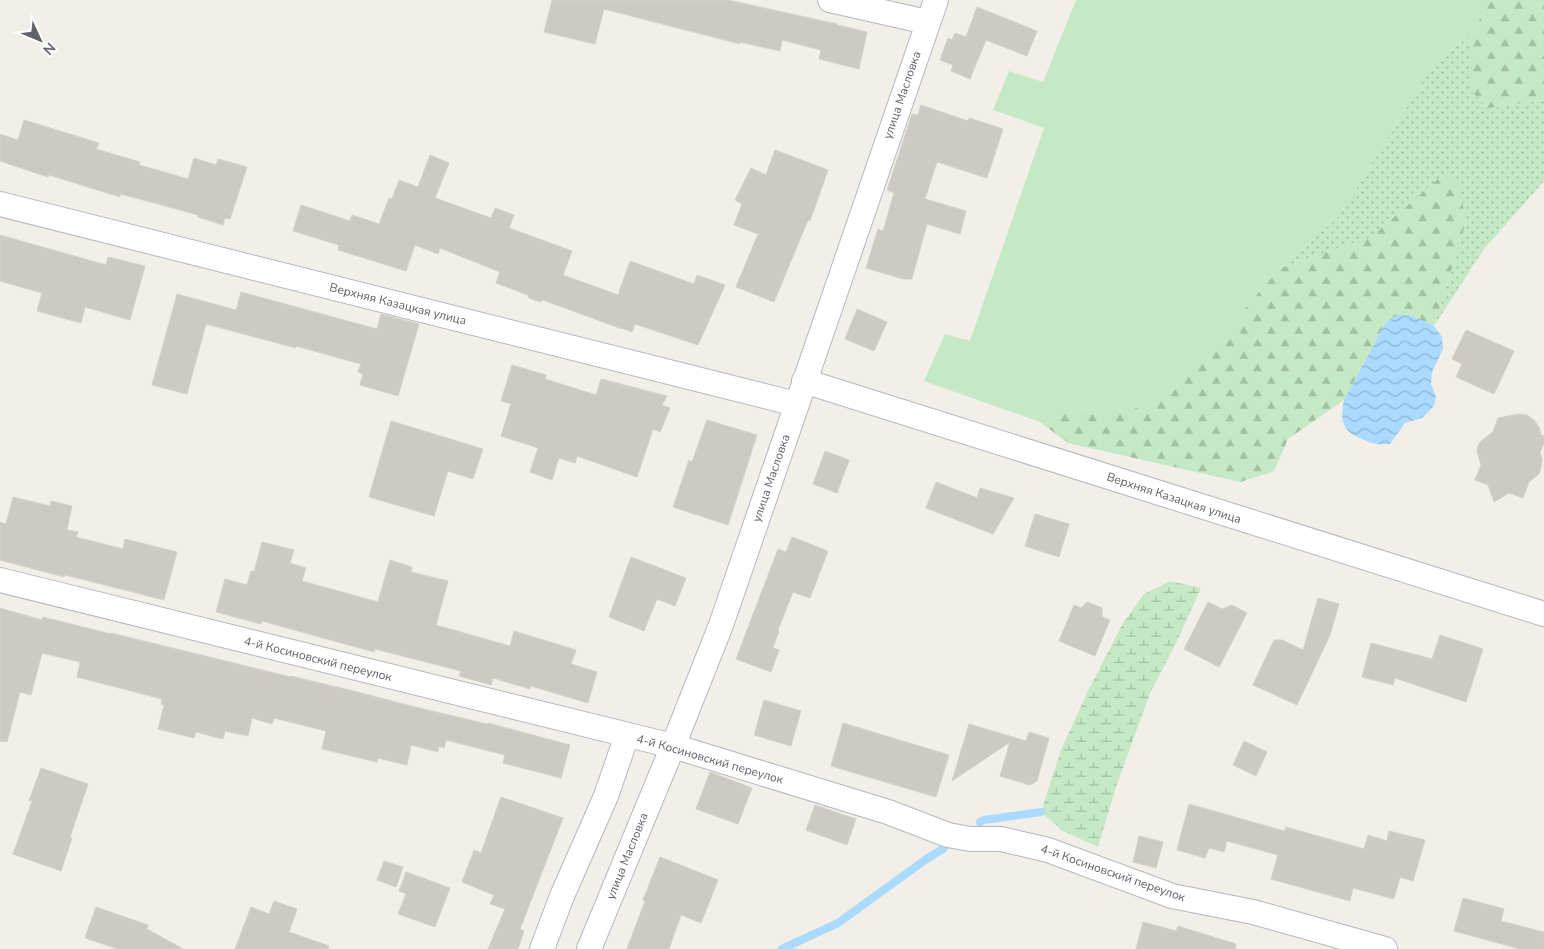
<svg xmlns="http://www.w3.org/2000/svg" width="1544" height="949" font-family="'Nunito Sans',sans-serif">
<defs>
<pattern id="grass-dots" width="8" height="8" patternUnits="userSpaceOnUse" patternTransform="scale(1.25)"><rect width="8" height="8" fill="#c5e8c5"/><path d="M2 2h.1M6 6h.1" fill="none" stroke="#a3c0a4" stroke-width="1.8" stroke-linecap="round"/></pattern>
<pattern id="forest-firs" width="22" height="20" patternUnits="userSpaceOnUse" patternTransform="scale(1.25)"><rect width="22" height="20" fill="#c5e8c5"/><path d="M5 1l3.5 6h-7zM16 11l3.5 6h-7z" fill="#a3c0a4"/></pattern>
<pattern id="wetland-marsh" width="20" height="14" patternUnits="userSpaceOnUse" patternTransform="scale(1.25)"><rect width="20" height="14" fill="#c5e8c5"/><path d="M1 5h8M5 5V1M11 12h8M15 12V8" fill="none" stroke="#a3c0a4"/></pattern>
<pattern id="water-waves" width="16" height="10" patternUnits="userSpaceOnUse" patternTransform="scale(1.25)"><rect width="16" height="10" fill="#aadaff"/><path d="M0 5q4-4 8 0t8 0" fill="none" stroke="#8eb4d2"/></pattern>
</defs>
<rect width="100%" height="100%" fill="#f1efe8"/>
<!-- grass -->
<path fill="url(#grass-dots)" d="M1469,37v51l19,20 56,-8v81l-60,68 -50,77 32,-104 -21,-48 -74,63 -91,31 59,-52 95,-153z"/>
<!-- forest -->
<g fill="url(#forest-firs)">
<path d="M1491,0h53v100l-56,8 -19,-19v-52z"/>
<path d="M1444,174l15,12 7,36 -32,104 -24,-11 -24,7 -42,78 -56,39 -14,32 -34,11 -172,-39 -28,-21 14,-13 75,1 38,-12 113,-130 91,-31z"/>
</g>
<!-- wetland -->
<path fill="url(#wetland-marsh)" d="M1170,581l31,7 -23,51 -28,54 -33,91 -19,63 -35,-16 -22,-19 20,-62 26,-57 36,-70 21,-29z"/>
<!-- garden -->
<path fill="#c5e8c5" d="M1076,0h415l-22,37 -35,26 -95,153 -59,52 -113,130 -38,12 -75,-1 -14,13 -116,-41 21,-47 25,7 74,-213 -51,-18 16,-39 34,11z"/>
<!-- water -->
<path fill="url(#water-waves)" d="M1397,315h13l24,11 8,11 1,12 -11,23 -1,12 5,13 -2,9 -12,12 -17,5 -15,21c-13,1 -16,0 -28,-5 -20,-8 -22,-18 -18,-39l42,-78z"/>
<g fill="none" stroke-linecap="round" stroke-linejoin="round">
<!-- stream -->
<g stroke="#aadaff" stroke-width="8">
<path d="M980,822l4,-2 57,-8"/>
<path d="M782,949l56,-26 87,-63 19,-12"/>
</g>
</g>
<!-- building -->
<g fill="#cccac5" stroke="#d6d1c6">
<path d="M552,0h176l109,24v1l30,7 -8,37 -40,-10 2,-9 -39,-10 -2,11 -40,-9v2l-136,-35 -9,35 -51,-12z"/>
<path d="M977,7l60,24 -10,25 -41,-16 -16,39 -19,-8 2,-6 -13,-5 8,-22 4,2 3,-7 11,4z"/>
<path d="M921,105l47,16 1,-3 34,11 -16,49 -50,-16 -12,37 41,12 -6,23 -33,-10 -15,55h-9l-37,-11 12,-39 5,2 11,-38 -7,-3 25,-76 6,1z"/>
<path d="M24,120l75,23 -3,6 44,13 -1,3 49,14 6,-21 22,7 2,-6 29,8 -17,52 -5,-1 -2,7 -25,-8v-2l-36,-10 -42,-11v3l-71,-22 -1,2 -48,-16v-27l18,6z"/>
<path d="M775,150l53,20 -18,51 -2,-1 -34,82 -38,-15 22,-53 -24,-9 8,-21 -7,-4 16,-32 15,7z"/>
<path d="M430,155l19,8 -14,35 56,20 4,-10 19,7 -5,13 63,23 -9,24 55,20 12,-34 64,23 3,-9 28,10 -27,60 -63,-21 -3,8 -10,-4v1l-79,-29 -3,2 -11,-4 -1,-3 -32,-12 4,-11 -60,-24 -2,6 -23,-9 -9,26 -68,-21 1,-5 -46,-14 8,-26 49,16 2,-6 27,9 10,-26 3,1 7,-19 19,7z"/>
<path d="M0,235l106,30 2,-8 37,9 -15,54 -45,-13 -4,16 -44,-12 5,-18 -42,-12z"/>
<path d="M241,292l136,37 4,-15 38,10 -21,72 -38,-11 3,-11 -5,-2 3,-8 -65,-18v2l-90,-24 -19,70 -35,-9 25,-91 59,16z"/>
<path d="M857,309l30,13 -13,29 -29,-12z"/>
<path d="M1466,330l48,21 -20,43 -38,-17 6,-13 -10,-5z"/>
<path d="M512,365l34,10 -1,4 51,16 5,-16 66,17 -5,9 8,3 -10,24 -7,-3 -16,48 -60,-21 -2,7 -16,-5 -7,22 -22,-8 8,-24 -37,-12 10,-32 -10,-3z"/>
<path d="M1519,414l8,1 7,5 5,7 2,8 3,1v7l-4,10 2,6 -1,8 -2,7 -10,8 -6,16 -14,-5 -15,9 -6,-17 -13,-5 6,-15 -4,-14 1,-5 3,-5 12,-9 5,-14z"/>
<path d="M707,420l50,15 -29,90 -55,-18 16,-47 3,2z"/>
<path d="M391,421l92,28 -10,30 -25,-8 -14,45 -65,-19z"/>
<path d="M825,451l24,9 -12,33 -24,-9z"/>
<path d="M936,482l41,16 3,-10 34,10 -21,36 -67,-26z"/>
<path d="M13,497l37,9 1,-5 21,5 -5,24 11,2 -2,5 47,12 2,-10 52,13 -13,48 -75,-19 -24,-6 -1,2 -64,-17v-38l6,2z"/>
<path d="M1035,514l34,10 -10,33 -34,-11z"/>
<path d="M792,537l36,14 -18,47 -17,-6 -15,38 1,1 -6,17 6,2 -8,22 -35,-13 42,-110 8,3z"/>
<path d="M262,542l32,8 -4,13 16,5 -4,13 76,21 12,-42 22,7 -1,5 37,9 -12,44 74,21 4,-15 62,19 -5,14 26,8 -9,31 -57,-17 -1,3 -37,-11 -2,7 -32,-9 2,-5 -86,-22 -1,3 -112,-31 -1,3 -45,-12 9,-33 22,6 4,-14 3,1z"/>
<path d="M631,557l55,21 -11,28 -18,-7 -13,32 -35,-14z"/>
<path d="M1318,598l21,6 -9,31 -33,70 -44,-20 21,-45h8l21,10z"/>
<path d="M1087,602l15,6v9l8,3 -15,36 -36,-15 15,-36 7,3z"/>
<path d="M1208,602l14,7 10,-4 15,8 -28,54 -35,-18z"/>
<path d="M0,608l42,12 1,-3 68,17v-1l180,44v-1l66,16 58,15 72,17 1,-1 82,22 -9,33 -58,-15 2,-8 -59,-15 -2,8 -5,-2 -1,6 -27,-7 -4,20 -29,-7 -1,4 -55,-13 4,-18 -52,-13 -2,6 -20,-6 -4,18 -23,-5 -2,8 -27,-7 -2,6 -36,-9 6,-24 -3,-1 1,-5 -85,-22 3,-15 -38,-9 -11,42 -11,-3 -13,50 -7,-1z"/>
<path d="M1440,635l43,14 -17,53 -71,-24 -2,7 -31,-8 9,-34 61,16z"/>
<path d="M764,700l37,11 -10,35 -37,-11z"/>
<path d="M843,723l106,32 -13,42 -105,-31z"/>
<path d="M969,724l57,17 3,-9 20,6 -12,43 -7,4 -30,-9 10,-34 -58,39z"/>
<path d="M1244,741l23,11 -11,24 -23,-11z"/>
<path d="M41,768l47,16 -18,53 2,1 -11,33 -48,-17 19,-53h-3z"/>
<path d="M710,772l42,16 -14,36 -42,-15z"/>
<path d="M501,797l62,21 -43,111 4,2 -6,18h-30l17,-40 -15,-5 4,-9 -32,-13 12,-32 7,3z"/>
<path d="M1189,804l95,27 2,-4 78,22 4,-14 19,6 2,-10 36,9 -12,41 -13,-4 -6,22 -41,-11 -3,13 -79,-22 7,-24 -51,-14 -3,11 -15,-4 -4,10 -28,-8z"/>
<path d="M815,805l41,14 -9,26 -41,-15z"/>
<path d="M1139,836l24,6 -7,26 -23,-6z"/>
<path d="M660,857l58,23 -17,43 -20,-8 -12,34h-42l18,-48 -2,-1z"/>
<path d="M384,861l19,6 -7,20 -19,-7z"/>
<path d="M406,872l44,16 -15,39 -37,-13 8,-20 -7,-3z"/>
<path d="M1463,898l41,11 -3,12 43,11v17h-24l-66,-18z"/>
<path d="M274,901l23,8 -8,23 40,14 -1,3h-93l16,-42 18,7z"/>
<path d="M96,907l52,18 -1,4 36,20h-65l-33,-11z"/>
<path d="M1143,922l33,9 2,-5 58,18 -1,5h-99z"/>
</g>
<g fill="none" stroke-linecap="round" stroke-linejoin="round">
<defs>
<g id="minor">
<path d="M830,0l97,22"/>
<path d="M0,204l796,200"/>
<path d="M804,381l740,233"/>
<path d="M0,580l673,166 215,66 60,23 22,4h31l47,11 124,46 81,16 132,37"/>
<path d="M542,949l20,-53 44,-100 21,-61"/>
<path d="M589,949l84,-203 48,-121 215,-625"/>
</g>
</defs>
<!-- minor casing -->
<use href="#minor" stroke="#b5b8bc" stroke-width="26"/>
<!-- minor -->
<use href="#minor" stroke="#fff" stroke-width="24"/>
</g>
<g text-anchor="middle" stroke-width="5" stroke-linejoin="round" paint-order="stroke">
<!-- street labels -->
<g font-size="12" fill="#5f6368" stroke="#fff">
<text transform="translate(902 95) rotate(-71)" y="4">улица Масловка</text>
<text transform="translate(398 304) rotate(14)" y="4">Верхняя Казацкая улица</text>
<text transform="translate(771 478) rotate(-71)" y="4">улица Масловка</text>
<text transform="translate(1174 498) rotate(18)" y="4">Верхняя Казацкая улица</text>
<text transform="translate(318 659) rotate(14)" y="4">4-й Косиновский переулок</text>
<text transform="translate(710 759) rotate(16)" y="4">4-й Косиновский переулок</text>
<text transform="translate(627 856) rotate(-68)" y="4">улица Масловка</text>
<text transform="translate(1113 873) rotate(19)" y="4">4-й Косиновский переулок</text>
</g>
</g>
<!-- north arrow -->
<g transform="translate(40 40) rotate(134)" stroke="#ffffff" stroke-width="4" paint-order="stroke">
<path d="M0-4L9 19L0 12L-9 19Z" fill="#5f6368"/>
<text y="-8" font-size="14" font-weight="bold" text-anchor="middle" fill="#5f6368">N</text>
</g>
</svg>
